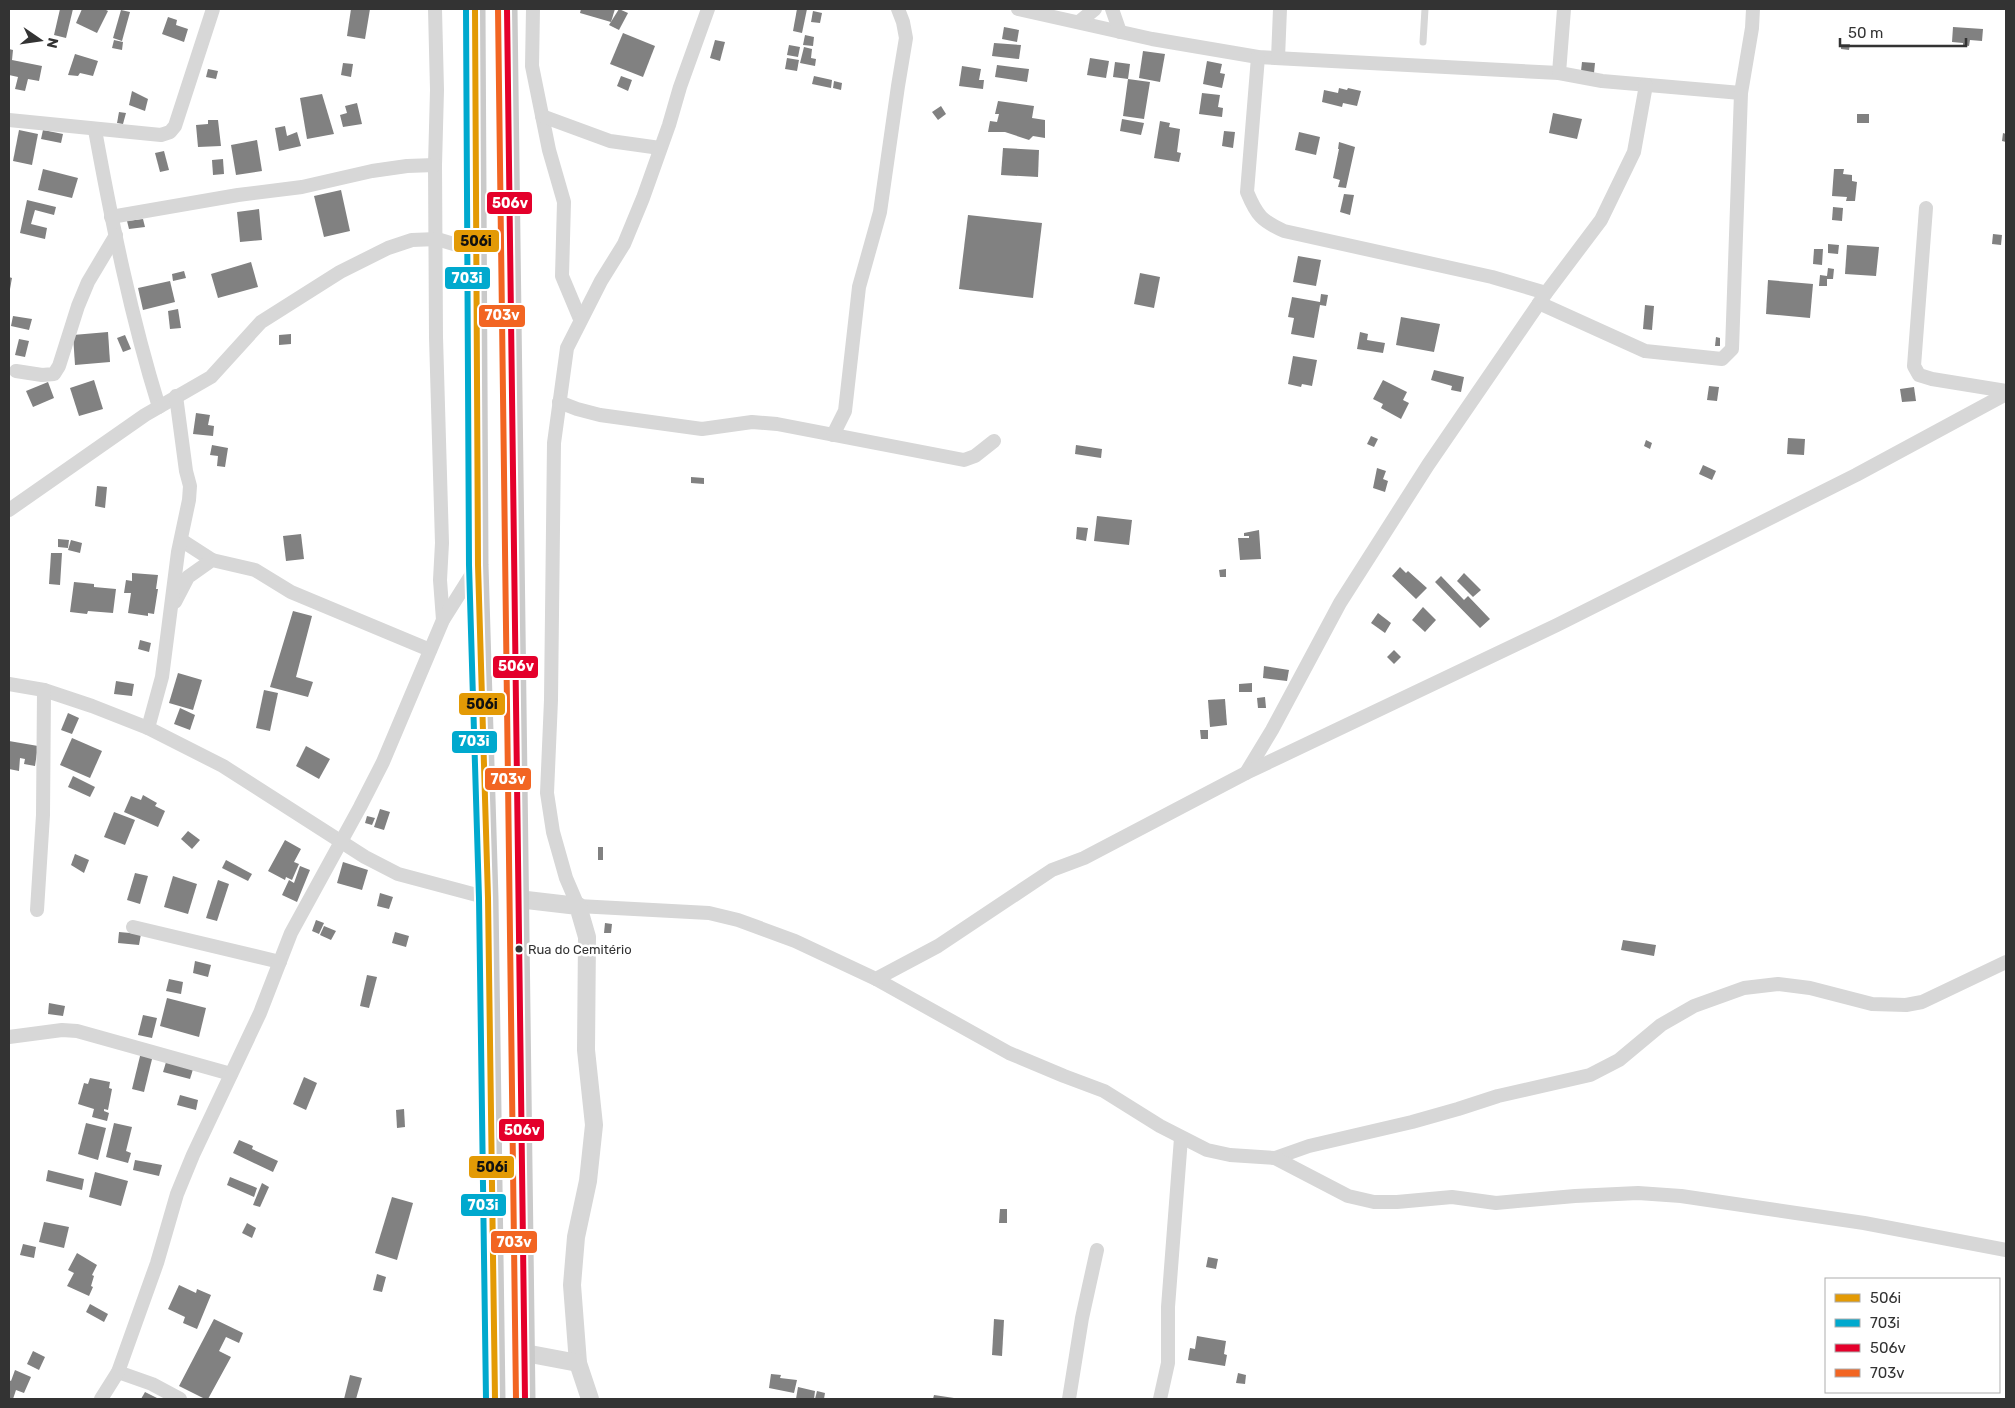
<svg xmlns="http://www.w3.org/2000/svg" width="2015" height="1408" font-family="Rubik,sans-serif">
<rect width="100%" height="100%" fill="#fff"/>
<!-- building -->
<g fill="#818181">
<path d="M60,9h13l-7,29 -12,-3z"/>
<path d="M82,9h22l4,2 -11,22 -21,-10z"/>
<path d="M351,9h19l-5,30 -18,-3z"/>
<path d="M581,9h34l-4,13 -31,-9z"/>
<path d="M619,9l9,4 -9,17 -10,-5z"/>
<path d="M797,9h10l-5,24 -9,-2z"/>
<path d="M121,10l9,2 -8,29 -9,-3z"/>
<path d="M813,11l9,2 -2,10 -9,-1z"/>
<path d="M168,17l9,3 -1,5 12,4 -4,13 -22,-8z"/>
<path d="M1004,27l15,3 -2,12 -15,-3z"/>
<path d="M1953,27l30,2 -1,12 -12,-1 -1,6 -6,-1v-2l-11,-1z"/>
<path d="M623,33l32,13 -12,31 -33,-13z"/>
<path d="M805,35l9,2 -1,9 -10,-1z"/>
<path d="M114,40l9,2 -1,8 -10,-2z"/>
<path d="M715,40l10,2 -5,19 -10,-3z"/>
<path d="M994,43l27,2 -2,14 -27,-3z"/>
<path d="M1841,44h9l-1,6 -8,-1z"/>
<path d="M789,45l11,2 -2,10 -11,-2z"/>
<path d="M804,47l8,2 -1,9 5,1 -1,7 -15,-3z"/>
<path d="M9,49l4,1 -1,10 30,6 -3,15 -11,-2 -3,12 -10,-2 3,-12 -9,-2z"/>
<path d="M1143,51l22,3 -5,28 -21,-4z"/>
<path d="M75,54l23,7 -5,15 -13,-3 -2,3 -10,-1z"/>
<path d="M787,58l12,2 -2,11 -12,-2z"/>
<path d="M1090,58l19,3 -3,17 -19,-3z"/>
<path d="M1207,61l15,3 -2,9 5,1 -3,14 -19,-4z"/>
<path d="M1115,62l15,2 -2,15 22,3 -6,37 -21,-3 5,-37 -15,-2z"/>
<path d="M1582,62l13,1 -1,10 -13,-2z"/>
<path d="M343,63l10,1 -2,13 -10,-2z"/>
<path d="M997,65l32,4 -2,13 -32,-5z"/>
<path d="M962,66l19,3 -2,11h5l-1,9 -24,-3z"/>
<path d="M208,69l10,2 -2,8 -10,-2z"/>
<path d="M621,76l11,4 -4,11 -11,-5z"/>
<path d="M814,76l18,4 -1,8 -19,-4z"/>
<path d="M834,81l8,2 -1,7 -8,-2z"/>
<path d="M1339,88l8,2 1,-2 13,3 -4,15 -14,-3 -1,4 -20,-5 2,-12 14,3z"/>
<path d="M132,91l16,8 -3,12 -16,-6z"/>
<path d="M1202,93l18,2 -2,12 5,1 -1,9 -23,-3z"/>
<path d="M322,94l12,40 -27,5 -7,-41z"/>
<path d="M998,101l36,5 -2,12 13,2v18l-12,-2 -4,4 -24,-8h-17l2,-11 7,1 2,-8h-4z"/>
<path d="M357,103l5,21 -19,3 -3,-12 7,-2 -2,-7z"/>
<path d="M941,106l5,8 -8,6 -6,-8z"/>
<path d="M119,112l7,1 -3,11 -6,-1z"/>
<path d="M1553,113l29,6 -5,20 -28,-6z"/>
<rect x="1857" y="114" width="12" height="9"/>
<path d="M1122,119l22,4 -3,12 -21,-4z"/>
<path d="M208,120h10l3,26 -23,1 -2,-22 12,-1z"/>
<path d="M1160,121l10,2 -1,4 11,2 -3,23 4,1 -2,9 -25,-4z"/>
<path d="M285,126l2,10 10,-4 4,14 -22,5 -4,-23z"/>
<path d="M19,130l19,4 -6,31 -19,-4z"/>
<path d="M43,130l20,4 -2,9 -20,-4z"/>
<path d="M1224,131l11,1 -2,16 -11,-2z"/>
<path d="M1299,132l21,5 -4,18 -21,-5z"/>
<path d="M2003,133l3,1v8l-4,-1z"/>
<path d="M257,140l5,31 -26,4 -5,-30z"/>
<path d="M1339,142l16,5 -9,41 -8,-1 2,-7 -7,-2 6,-29h-1z"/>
<path d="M1003,148l36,2 -1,27 -37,-2z"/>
<path d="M164,151l5,19 -9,2 -5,-19z"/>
<path d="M223,159l1,15 -11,1 -1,-15z"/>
<path d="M43,169l35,9 -6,20 -34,-8z"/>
<path d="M1834,169h10l-1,5 9,1v6l5,1 -2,19h-9l1,-4 -15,-1z"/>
<path d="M341,190l9,41 -26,6 -10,-41z"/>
<path d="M1344,194l10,1 -4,20 -10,-3z"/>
<path d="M27,200l29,7 -2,8 -19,-5 -4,14 16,4 -2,11 -25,-6z"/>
<path d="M1833,207l10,1 -1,13 -10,-1z"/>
<path d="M259,209l3,31 -22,2 -3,-30z"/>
<path d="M968,215l74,8 -9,75 -74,-9z"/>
<path d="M143,219l2,8 -16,2 -2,-8z"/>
<path d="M1993,234l9,1 -1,10 -9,-1z"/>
<path d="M1828,244l11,1 -1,9 -10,-1z"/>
<path d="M1847,245l32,2 -3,29 -31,-2z"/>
<path d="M1814,249h9l-1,16 -9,-1z"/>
<path d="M1298,256l23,4 -5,26 -23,-4z"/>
<path d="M251,262l7,25 -40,11 -7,-24z"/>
<path d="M1828,268l6,1 -1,10h-6v7h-8l1,-11 7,1z"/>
<path d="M184,271l2,7 -13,3 -1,-7z"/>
<path d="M1140,273l20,4 -6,31 -20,-4z"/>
<path d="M9,277l3,1 -2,11h-1z"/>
<path d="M1768,280l45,4 -3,34 -44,-4z"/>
<path d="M170,281l5,21 -32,8 -5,-22z"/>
<path d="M1321,294l7,1 -2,11 -6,-1 -6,33 -23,-4 3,-16 -6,-1 4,-20 28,5z"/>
<path d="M1645,305l9,1 -2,24 -9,-1z"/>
<path d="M178,309l3,19 -11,1 -2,-18z"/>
<path d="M13,316l19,3 -3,11 -18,-4z"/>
<path d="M1401,317l39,7 -6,28 -38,-7z"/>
<path d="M108,332l2,30 -35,3 -2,-30z"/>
<path d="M1360,332l8,2 -1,6 18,3 -2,10 -26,-4z"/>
<path d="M291,334v10l-12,1v-10z"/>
<path d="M125,335l6,14 -8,3 -6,-14z"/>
<path d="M1716,337l4,1v8h-5z"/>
<path d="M19,339l10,2 -4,16 -10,-2z"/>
<path d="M1293,356l24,4 -5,26 -10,-2 -1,3 -13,-3z"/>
<path d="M1434,370l30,7 -3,15 -10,-2 1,-4 -21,-6z"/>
<path d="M94,380l9,29 -24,7 -9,-28z"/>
<path d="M1383,380l24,12 -4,8 6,3 -8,16 -20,-11 2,-4 -10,-5z"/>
<path d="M48,382l6,16 -21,9 -7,-16z"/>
<path d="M1709,386l10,1 -2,14 -10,-1z"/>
<path d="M1914,387l2,14 -14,1 -2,-13z"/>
<path d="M196,413l14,2 -2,10 6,1 -1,10 -20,-2z"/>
<path d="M1371,436l7,3 -4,8 -7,-3z"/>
<path d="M1788,438l17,1 -1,16 -17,-1z"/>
<path d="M1646,440l6,3 -2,6 -6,-3z"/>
<path d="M212,445l16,3 -3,19 -8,-1 1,-10 -8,-1z"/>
<path d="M1076,445l26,4 -1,9 -26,-4z"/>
<path d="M1703,465l13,6 -4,9 -13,-6z"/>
<path d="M1377,468l9,3 -3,8 5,2 -3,11 -12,-4z"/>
<path d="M691,477l13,1v6l-13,-1z"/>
<path d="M97,486l10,1 -2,21 -10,-2z"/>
<path d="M1097,516l35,4 -3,25 -35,-4z"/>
<path d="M1077,527l11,1 -2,13 -10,-2z"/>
<path d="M1259,530l2,29 -21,1 -2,-22h11v-2h-5v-3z"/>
<path d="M301,534l3,25 -18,2 -3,-25z"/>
<path d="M58,539l11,1 -1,8 -10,-1z"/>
<path d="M71,540l11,3 -2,10 -12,-3z"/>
<path d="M51,553h11l-2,32 -11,-1z"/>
<path d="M1400,567l6,6 2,-2 19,17 -11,11 -24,-23z"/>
<path d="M1226,569v8h-6l-1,-7z"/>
<path d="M132,573l26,2 -2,14h2l-4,25 -6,-1v3l-20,-3 3,-20h-7l2,-13 6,1z"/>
<path d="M1464,573l17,17 -8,7 -16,-16z"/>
<path d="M1441,576l23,24 4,-4 22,23 -10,9 -45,-46z"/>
<path d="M74,582l20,2v3l22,2 -3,24 -25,-2 -1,3 -17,-2z"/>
<path d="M1423,607l13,13 -11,12 -13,-12z"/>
<path d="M293,611l19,5 -16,61 17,5 -5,15 -38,-10z"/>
<path d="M1378,613l13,10 -6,10 -14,-10z"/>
<path d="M140,640l11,3 -2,9 -11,-3z"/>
<path d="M1394,650l7,7 -7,7 -7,-7z"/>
<path d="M1264,666l25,4 -2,11 -24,-3z"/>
<path d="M178,673l24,7 -9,30 -24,-7z"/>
<path d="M116,681l18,3 -2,12 -18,-2z"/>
<path d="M1252,683v9h-13v-8z"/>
<path d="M264,690l14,3 -8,38 -14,-3z"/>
<path d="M1265,697l1,11h-8l-1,-10z"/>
<path d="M1225,699l2,26 -17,2 -2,-27z"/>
<path d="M180,708l15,7 -5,15 -16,-6z"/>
<path d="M68,713l11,5 -7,16 -11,-4z"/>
<path d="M1200,730h8v9h-7z"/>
<path d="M72,738l30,13 -12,27 -30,-13z"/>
<path d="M9,741l29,5 -3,20 -11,-2 1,-5 -5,-1 -1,13 -10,-2z"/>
<path d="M306,746l24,13 -11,20 -23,-13z"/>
<path d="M73,776l22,11 -5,10 -22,-10z"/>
<path d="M143,795l14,8 -2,3 10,5 -7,16 -34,-15 7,-16 10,4z"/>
<path d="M380,809l10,3 -6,18 -10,-3z"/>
<path d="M114,812l21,8 -10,25 -21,-8z"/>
<path d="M367,816l8,2 -3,7 -7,-2z"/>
<path d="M188,831l12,9 -8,9 -11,-10z"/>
<path d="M285,840l16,9 -7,13 5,2 -7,16 -6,-3 -1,3 -17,-9z"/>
<rect x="598" y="847" width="5" height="13"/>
<path d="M75,854l14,6 -5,13 -13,-8z"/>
<path d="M226,860l26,14 -4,7 -26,-13z"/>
<path d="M343,862l25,8 -6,20 -25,-7z"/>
<path d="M300,866l10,4 -13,32 -15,-7 7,-15 5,3z"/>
<path d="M135,873l13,3 -8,28 -13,-4z"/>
<path d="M173,876l24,8 -9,30 -24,-7z"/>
<path d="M218,880l11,4 -12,37 -11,-3z"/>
<path d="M380,893l13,4 -4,12 -12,-3z"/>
<path d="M316,920l8,3 -5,11 -7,-3z"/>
<path d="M605,923l7,1 -1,9h-7z"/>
<path d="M324,926l12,5 -5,9 -11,-5z"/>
<path d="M119,932l22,2 -2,11 -21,-2z"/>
<path d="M395,932l14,4 -3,11 -14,-4z"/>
<path d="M1623,940l33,5 -2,11 -33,-6z"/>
<path d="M195,961l16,4 -3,12 -15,-4z"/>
<path d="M367,975l10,2 -8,31 -9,-2z"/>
<path d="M169,979l14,3 -2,12 -15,-3z"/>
<path d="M167,998l39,10 -7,29 -39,-11z"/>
<path d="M49,1003l16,3 -2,10 -15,-2z"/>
<path d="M143,1015l14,3 -5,20 -14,-3z"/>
<path d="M141,1052l12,3 -9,37 -12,-3z"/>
<path d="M167,1059l27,7 -4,13 -27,-7z"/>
<path d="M304,1077l13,6 -11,27 -13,-6z"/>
<path d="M90,1078l20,4 -1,6 3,1 -4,21 -4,-1v2l5,2 -2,8 -15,-4 2,-8 -16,-5 6,-21 4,1z"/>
<path d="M180,1095l18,5 -2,10 -19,-5z"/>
<path d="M404,1109l1,18 -8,1 -1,-18z"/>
<path d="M86,1123l20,5 -8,32 -20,-6z"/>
<path d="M114,1123l18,4 -6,24 5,2 -3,10 -22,-6z"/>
<path d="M239,1140l14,6 -1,3 26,12 -5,11 -40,-19z"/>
<path d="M135,1160l27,5 -3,11 -26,-6z"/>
<path d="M48,1170l36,9 -2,11 -36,-9z"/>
<path d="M95,1172l33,9 -7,25 -32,-9z"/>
<path d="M230,1177l27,11 -3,9 -27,-12z"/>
<path d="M262,1183l7,4 -9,20 -7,-2z"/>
<path d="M392,1197l21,6 -16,57 -22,-7z"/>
<path d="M1000,1209h7v14h-8z"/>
<path d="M44,1222l25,5 -5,21 -25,-6z"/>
<path d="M247,1223l9,5 -4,10 -10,-5z"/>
<path d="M23,1244l13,3 -2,11 -14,-3z"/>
<path d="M77,1253l20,12 -5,10 2,1 -3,10 2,1 -4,9 -22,-10 7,-13 -6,-3z"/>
<path d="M1208,1257l10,2 -2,10 -10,-2z"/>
<path d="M377,1274l9,3 -4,15 -9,-2z"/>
<path d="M179,1285l17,8 1,-4 14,6 -14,34 -14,-6 2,-6 -17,-8z"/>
<path d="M90,1304l18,10 -4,8 -18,-10z"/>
<path d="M214,1319l29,14 -4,10 -13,-6 -7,14 12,6 -23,42h-3l-26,-13z"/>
<path d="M994,1319l10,1 -2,36 -10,-1z"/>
<path d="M1197,1336l29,5 -2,13 3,1 -2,11 -37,-6 2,-12 5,1z"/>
<path d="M33,1351l12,6 -6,13 -12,-6z"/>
<path d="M15,1370l16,7 -7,16 -8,-3 -3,9h-4v-19l2,1z"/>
<path d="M1238,1373l8,2 -1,9 -9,-1z"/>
<path d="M771,1374l10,1 -1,3 17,2 -3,13 -25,-5z"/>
<path d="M350,1375l12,3 -6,21h-12z"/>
<path d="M798,1387l17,4 -1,8h-18z"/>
<path d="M817,1391l8,2 -1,6h-9z"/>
<path d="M145,1392l14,7h-18z"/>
<path d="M934,1395l20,3v1h-21z"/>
</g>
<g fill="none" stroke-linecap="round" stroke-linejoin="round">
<!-- service -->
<path stroke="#d7d7d7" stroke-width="7" d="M1423,42l2,-33"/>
<!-- minor -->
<g stroke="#d7d7d7" stroke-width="14">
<path d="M435,9l2,81 -2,75 1,172 6,206 -2,37 3,40"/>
<path d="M533,9l-1,57 17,84 15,52 -2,74 18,43"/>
<path d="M708,9l-28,78 -11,38 -26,73 -19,46 -23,37 -34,67 -13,95 -3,257 -4,93 6,39 13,46 12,28 131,7 29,7 57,21 81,38 133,74 55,23 40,15 56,35 47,24 23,5 45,3 34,-12 103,-24 46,-13 40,-13 92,-21 29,-15 42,-35 33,-19 50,-18 34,-4 32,4 62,16 34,1 16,-3 84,-40"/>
<path d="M1018,9l134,30 106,18 301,16"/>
<path d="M1112,9l8,23"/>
<path d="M1564,9l-5,64 43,8 139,12"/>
<path d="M1079,22l16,-13"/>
<path d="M1258,57l-11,135c10,24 15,29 37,39l208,46 54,16"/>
<path d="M1278,58l2,-49"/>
<path d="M542,116l68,25 50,7"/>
<path d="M9,120l152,15 9,-3 5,-6 38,-117"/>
<path d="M95,130c17,93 36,187 64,277"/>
<path d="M1926,208l-12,158 5,9 13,4 74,12"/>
<path d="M111,217l127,-22 64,-8 70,-16 35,-5 28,-1"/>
<path d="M1539,303l106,48 77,8 10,-10 9,-256 11,-65 1,-19"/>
<path d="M16,371l26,4 12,-1 5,-8 19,-60 10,-24 28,-47"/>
<path d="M559,402l18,7 23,6 102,14 50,-7 25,2 187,36 11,-4 19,-15"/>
<path d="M833,435l12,-24 14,-124 21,-75 18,-126 8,-48 -3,-16 -5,-13"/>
<path d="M9,510l136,-95 66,-38 50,-55 79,-50 48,-24 24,-8 25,-1 40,12"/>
<path d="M181,540l31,20"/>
<path d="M175,602l13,-25 24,-17 43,10 36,22 139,58"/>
<path d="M9,684l35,6 48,16 56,22 75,38 142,91 33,17 90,24"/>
<path d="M148,728l14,-51 16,-125 11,-52 1,-14 -4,-15 -10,-75"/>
<path d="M1246,773l26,-43 68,-127 88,-138 118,-172 55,-73 33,-68 12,-67"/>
<path d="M37,910l6,-95 1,-125"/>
<path d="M133,927l147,35"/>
<path d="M876,979l62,-33 114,-76 32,-12 162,-85 311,-148 299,-150 150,-81"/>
<path d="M9,1037l53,-7 15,1 154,43"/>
<path d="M1275,1158l73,38 26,6h23l55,-5 44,6 79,-7 63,-3 43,3 183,27 142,27"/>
<path d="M118,1372l34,12 28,15"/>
<path d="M101,1399l17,-27 39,-109 20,-69 16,-39 67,-142 31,-80 69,-126 23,-45 60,-142 34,-54"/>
<path d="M1069,1399l13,-81 15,-68"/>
<path d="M1160,1399l8,-36v-56l13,-169"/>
</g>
<!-- tertiary -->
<g stroke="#d7d7d7" stroke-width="18">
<path d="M518,899l60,7 9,31 -1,113 8,75 -6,56 -12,56 -4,48 6,78 12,36"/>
<path d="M525,1353l53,10"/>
</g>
<!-- primary -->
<g stroke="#cacaca" stroke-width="21">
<path d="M475,9l3,556 10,333 7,501"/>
<path d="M507,9l18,1390"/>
</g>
<defs>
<path id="bus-1" d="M475,9l3,556 10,333 7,501"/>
<path id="bus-2" d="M466,9l3,556 10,333 7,501"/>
<path id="bus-3" d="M507,9l18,1390"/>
<path id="bus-4" d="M498,9l18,1390"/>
</defs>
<!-- bus-1 casing -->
<use href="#bus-1" stroke="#fff" stroke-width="10"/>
<!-- bus-2 casing -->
<use href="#bus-2" stroke="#fff" stroke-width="10"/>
<!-- bus-3 casing -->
<use href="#bus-3" stroke="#fff" stroke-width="10"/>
<!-- bus-4 casing -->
<use href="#bus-4" stroke="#fff" stroke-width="10"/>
<!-- bus-1 -->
<use href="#bus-1" stroke="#e39a05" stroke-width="6"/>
<!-- bus-2 -->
<use href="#bus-2" stroke="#00a9ce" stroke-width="6"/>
<!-- bus-3 -->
<use href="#bus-3" stroke="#e4002b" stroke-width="6"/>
<!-- bus-4 -->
<use href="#bus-4" stroke="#f26522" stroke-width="6"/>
</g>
<!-- markers -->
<circle fill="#333" stroke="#fff" stroke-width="2" cx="519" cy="949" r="4.5"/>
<g text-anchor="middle" stroke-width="5" stroke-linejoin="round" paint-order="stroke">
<!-- bus labels -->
<g font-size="13" fill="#333" stroke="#fff" text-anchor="start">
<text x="528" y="954">Rua do Cemitério</text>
</g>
</g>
<g stroke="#fff" stroke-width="2">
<rect x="486" y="191" width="47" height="24" rx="5" fill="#e4002b"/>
<rect x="453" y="229" width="47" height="24" rx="5" fill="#e39a05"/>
<rect x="444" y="266" width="47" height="24" rx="5" fill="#00a9ce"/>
<rect x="478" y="304" width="48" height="24" rx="5" fill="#f26522"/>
<rect x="492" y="655" width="47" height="24" rx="5" fill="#e4002b"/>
<rect x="458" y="692" width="48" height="24" rx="5" fill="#e39a05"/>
<rect x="451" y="730" width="47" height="24" rx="5" fill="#00a9ce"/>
<rect x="484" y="767" width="48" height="24" rx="5" fill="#f26522"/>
<rect x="498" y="1118" width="47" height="24" rx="5" fill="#e4002b"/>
<rect x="468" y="1155" width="47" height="24" rx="5" fill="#e39a05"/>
<rect x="460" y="1193" width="47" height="24" rx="5" fill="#00a9ce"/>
<rect x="490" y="1230" width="48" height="24" rx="5" fill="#f26522"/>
</g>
<g font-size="14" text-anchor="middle" font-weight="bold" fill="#fff">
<text x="510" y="208">506v</text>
<text x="467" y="283">703i</text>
<text x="502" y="320">703v</text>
<text x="516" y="671">506v</text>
<text x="474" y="746">703i</text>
<text x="508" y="784">703v</text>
<text x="522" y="1135">506v</text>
<text x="483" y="1210">703i</text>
<text x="514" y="1247">703v</text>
</g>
<g font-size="14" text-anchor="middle" font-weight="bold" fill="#111">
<text x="476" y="246">506i</text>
<text x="482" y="709">506i</text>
<text x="492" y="1172">506i</text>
</g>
<!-- border -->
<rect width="2015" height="1408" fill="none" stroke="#333333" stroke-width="20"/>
<!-- legend -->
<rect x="1825" y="1278" width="175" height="115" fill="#ffffff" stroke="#adadad"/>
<rect x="1835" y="1294" width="25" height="8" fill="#e39a05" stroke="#adadad"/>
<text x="1870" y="1303" font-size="15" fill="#333333">506i</text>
<rect x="1835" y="1319" width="25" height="8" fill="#00a9ce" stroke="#adadad"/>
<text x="1870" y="1328" font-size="15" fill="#333333">703i</text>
<rect x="1835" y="1344" width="25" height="8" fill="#e4002b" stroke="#adadad"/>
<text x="1870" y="1353" font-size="15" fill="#333333">506v</text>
<rect x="1835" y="1369" width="25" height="8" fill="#f26522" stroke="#adadad"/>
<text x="1870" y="1378" font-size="15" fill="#333333">703v</text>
<!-- north arrow -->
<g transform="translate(40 40) rotate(103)" stroke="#ffffff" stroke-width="4" paint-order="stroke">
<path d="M0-4L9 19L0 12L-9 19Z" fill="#333333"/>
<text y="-8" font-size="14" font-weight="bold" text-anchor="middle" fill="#333333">N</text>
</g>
<!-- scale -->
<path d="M1840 38v8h126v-8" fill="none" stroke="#333333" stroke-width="2.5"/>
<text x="1848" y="38" font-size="15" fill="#333333" stroke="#ffffff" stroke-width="4" paint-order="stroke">50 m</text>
</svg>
